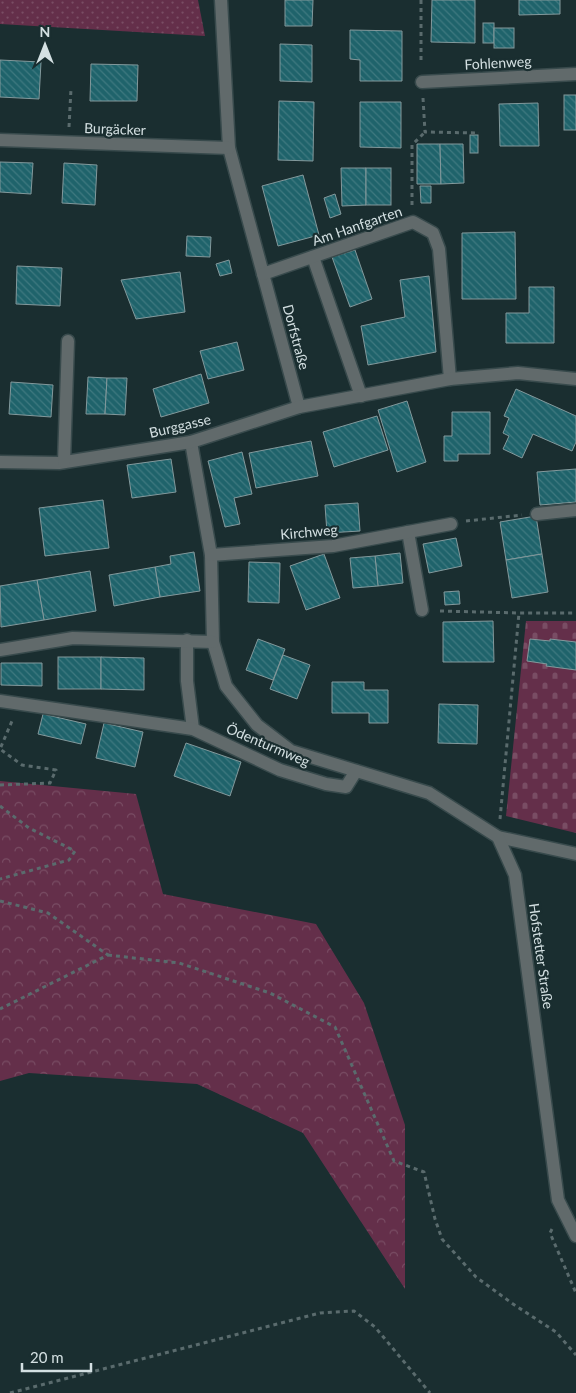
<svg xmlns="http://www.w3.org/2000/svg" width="576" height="1393" font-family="Lato,sans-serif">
<defs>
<pattern id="grass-dots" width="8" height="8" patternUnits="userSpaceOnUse" patternTransform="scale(1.25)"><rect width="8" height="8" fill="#642f4a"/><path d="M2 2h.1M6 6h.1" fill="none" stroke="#794d64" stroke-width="1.8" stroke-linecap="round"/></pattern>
<pattern id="forest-crowns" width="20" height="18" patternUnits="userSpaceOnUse" patternTransform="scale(1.25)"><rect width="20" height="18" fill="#642f4a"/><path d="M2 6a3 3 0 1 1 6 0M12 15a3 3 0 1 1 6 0" fill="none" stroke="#794d64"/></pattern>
<pattern id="cemetery-stones" width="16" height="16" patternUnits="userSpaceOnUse" patternTransform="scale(1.25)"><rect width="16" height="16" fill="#642f4a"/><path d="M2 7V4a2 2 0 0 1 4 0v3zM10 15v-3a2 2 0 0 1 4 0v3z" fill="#794d64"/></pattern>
<pattern id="building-back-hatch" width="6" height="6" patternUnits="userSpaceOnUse" patternTransform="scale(1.25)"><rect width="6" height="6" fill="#1f636b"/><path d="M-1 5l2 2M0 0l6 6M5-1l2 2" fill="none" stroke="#3f7980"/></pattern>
</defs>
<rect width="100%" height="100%" fill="#1a2e30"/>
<!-- grass -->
<path fill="url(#grass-dots)" d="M0,0h198l7,36 -205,-12z"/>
<!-- forest -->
<path fill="url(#forest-crowns)" d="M0,781l136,13 27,100 153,30 48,79 41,122v164l-102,-156 -106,-49 -168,-11 -29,8z"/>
<!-- cemetery -->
<path fill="url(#cemetery-stones)" d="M526,621h50v212l-70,-17z"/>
<!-- building -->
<g fill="url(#building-back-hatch)" stroke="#83999c">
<path d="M285,0h28l-1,26h-27z"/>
<path d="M432,0h43v43l-44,-1z"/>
<path d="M519,0h41v14l-41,1z"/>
<rect x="483" y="23" width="11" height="20"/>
<rect x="494" y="28" width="20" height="20"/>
<path d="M350,30l52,1v50h-42v-21l-10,-1z"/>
<path d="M280,44l32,1v37l-32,-1z"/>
<path d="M0,60l41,2 -2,37 -39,-2z"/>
<path d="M91,64l47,1 -1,36h-47z"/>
<rect x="564" y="95" width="12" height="35"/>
<path d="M279,101l35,1 -1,59 -35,-1z"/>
<path d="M360,102h41v46l-41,-1z"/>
<path d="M538,103l1,43h-39l-1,-42z"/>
<rect x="470" y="135" width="8" height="18"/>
<path d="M417,144h23l1,40h-24z"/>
<path d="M440,144h23l1,39 -23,1z"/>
<path d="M0,162l33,1 -2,31 -31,-2z"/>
<path d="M64,163l33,2 -2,40 -33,-2z"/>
<path d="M341,168h25v37l-24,1z"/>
<rect x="366" y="168" width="25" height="37"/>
<path d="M303,175l16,60 -41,11 -16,-60z"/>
<path d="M420,186h11v17h-10z"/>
<path d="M335,194l6,20 -11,4 -6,-20z"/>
<path d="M515,232l1,67h-54v-66z"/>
<path d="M187,236l24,1 -1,20 -24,-1z"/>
<path d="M355,250l17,49 -22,8 -18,-50z"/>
<path d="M229,260l3,13 -12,3 -4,-12z"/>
<path d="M17,266l45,2 -2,38 -44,-2z"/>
<path d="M180,272l5,40 -49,7 -15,-39z"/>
<path d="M429,276l7,76 -68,13 -7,-39 44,-9 -5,-37z"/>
<path d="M529,287h25v56h-48v-30h23z"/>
<path d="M237,342l7,28 -36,9 -8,-28z"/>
<path d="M201,374l8,29 -48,14 -8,-28z"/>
<path d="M88,377l19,1 -2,36h-19z"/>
<path d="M107,378h20l-2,37 -20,-1z"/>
<path d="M11,382l42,3 -2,32 -42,-3z"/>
<path d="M516,389l60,27v26l-4,9 -39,-17 -11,24 -19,-9 6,-13 -6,-3 6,-15 -5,-2z"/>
<path d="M407,401l19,61 -29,10 -19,-62z"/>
<path d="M452,412h38v42h-32v7h-14v-25h8z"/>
<path d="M377,416l11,34 -54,17 -11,-35z"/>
<path d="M311,441l7,35 -62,12 -7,-35z"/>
<path d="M242,452l10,42 -18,4 6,26 -15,3 -17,-66z"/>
<path d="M171,459l5,33 -44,6 -5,-33z"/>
<path d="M576,469v33l-36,3 -3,-33z"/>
<path d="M103,500l6,48 -64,8 -6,-48z"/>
<path d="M358,503l2,28 -33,2 -2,-28z"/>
<path d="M536,516l6,38 -36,6 -6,-38z"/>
<path d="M456,538l6,28 -33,7 -6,-29z"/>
<path d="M194,552l6,39 -40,6 -5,-30 16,-3 -1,-8z"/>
<path d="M400,553l3,30 -25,3 -3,-30z"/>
<path d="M324,554l16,44 -34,12 -16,-44z"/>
<path d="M542,554l6,38 -36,6 -6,-38z"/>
<path d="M375,556l3,30 -25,2 -3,-30z"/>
<path d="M249,562l31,1 -1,40 -31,-1z"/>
<path d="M155,567l5,30 -46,9 -5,-31z"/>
<path d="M90,571l6,40 -52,9 -7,-40z"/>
<path d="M37,580l7,40 -43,7 -1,-41z"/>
<path d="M459,591l1,13 -15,1 -1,-13z"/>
<path d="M493,621l1,41h-51v-40z"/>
<path d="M258,639l27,10 -12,31 -27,-10z"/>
<path d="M530,639l20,2v-2l26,3v28l-30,-4 1,-2 -20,-3z"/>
<path d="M283,655l27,10 -13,34 -27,-10z"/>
<rect x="58" y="657" width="43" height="32"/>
<path d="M101,657l43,1v32l-43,-1z"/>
<path d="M1,663h41v23l-41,-1z"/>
<path d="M332,682h32v8h24v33h-19v-10h-37z"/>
<path d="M439,704l39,1 -1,39 -39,-1z"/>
<path d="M43,714l43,10 -5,20 -43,-10z"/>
<path d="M104,723l39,9 -8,35 -39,-9z"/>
<path d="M186,743l55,19 -11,34 -56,-20z"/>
</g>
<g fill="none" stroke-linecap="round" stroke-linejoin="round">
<defs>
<g id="service">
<path d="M313,257l48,139"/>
<path d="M537,514l39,-4"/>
<path d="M498,837l78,17"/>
</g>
<g id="minor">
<path d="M221,0l8,148 70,259"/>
<path d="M422,82l154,-8"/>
<path d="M0,140l229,8"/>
<path d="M263,274l150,-52 20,11 6,16 11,130"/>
<path d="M191,442l20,113 2,87 13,44 31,39 34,26 138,42 69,44 17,38 43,325 18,36"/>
<path d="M0,462l59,1 132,-21 108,-35 151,-28 68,-6 58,6"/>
<path d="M64,462l4,-121"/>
<path d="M408,532l14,78"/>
<path d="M211,555l122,-9 118,-22"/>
<path d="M187,640v41l6,48"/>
<path d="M0,650l73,-12 140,4"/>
<path d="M0,701l193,28 87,41 46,14 20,3 10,-16"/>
</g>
</defs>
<!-- service casing -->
<use href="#service" stroke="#384a4c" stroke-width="15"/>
<!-- minor casing -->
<use href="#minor" stroke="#384a4c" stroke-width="15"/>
<!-- path -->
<g stroke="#5a6b6d" stroke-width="3" stroke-dasharray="4 4" stroke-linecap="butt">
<path d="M421,0v64"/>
<path d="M423,98l2,34 54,1"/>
<path d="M69,127l2,-38"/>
<path d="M412,205v-60l13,-13"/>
<path d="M466,521l56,-6"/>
<path d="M440,611l79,2"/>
<path d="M0,785l50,-2 6,-13 -34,-5 -22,-16 12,-28"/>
<path d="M0,806l29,22 46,23 -6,9 -69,19"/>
<path d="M500,819l19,-206h57"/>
<path d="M0,901l48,12 60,42 -108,54"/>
<path d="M108,955l71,8 91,30 65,34 59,134 30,11 11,47 7,20 34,38 37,27 43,28 20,23"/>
<path d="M552,1229l-2,4 26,60"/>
<path d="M10,1393l310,-80 34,-2 21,16 55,66"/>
</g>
<!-- service -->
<use href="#service" stroke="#616a6b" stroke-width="12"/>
<!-- minor -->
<use href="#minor" stroke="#616a6b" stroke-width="12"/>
</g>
<g text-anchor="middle" stroke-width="4.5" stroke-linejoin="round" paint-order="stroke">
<!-- street labels -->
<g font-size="14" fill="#d4e0e2" stroke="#1a2e30">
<text transform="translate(498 63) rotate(-3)" y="5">Fohlenweg</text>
<text transform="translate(115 129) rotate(2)" y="5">Burgäcker</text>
<text transform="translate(357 226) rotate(-19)" y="5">Am Hanfgarten</text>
<text transform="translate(296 337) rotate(75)" y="5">Dorfstraße</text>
<text transform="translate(180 426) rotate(-13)" y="5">Burggasse</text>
<text transform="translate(309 532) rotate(-5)" y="5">Kirchweg</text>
<text transform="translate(268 745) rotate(23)" y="5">Ödenturmweg</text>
<text transform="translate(541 956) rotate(82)" y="5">Hofstetter Straße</text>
</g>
</g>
<!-- north arrow -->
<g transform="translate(45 45)" stroke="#1a2e30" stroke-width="4" paint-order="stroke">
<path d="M0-4L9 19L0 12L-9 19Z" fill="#d4e0e2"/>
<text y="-8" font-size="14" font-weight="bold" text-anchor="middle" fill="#d4e0e2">N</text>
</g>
<!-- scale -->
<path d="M22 1363v8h69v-8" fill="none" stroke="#d4e0e2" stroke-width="2.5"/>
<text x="30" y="1363" font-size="15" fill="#d4e0e2" stroke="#1a2e30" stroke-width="4" paint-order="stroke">20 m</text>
</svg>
